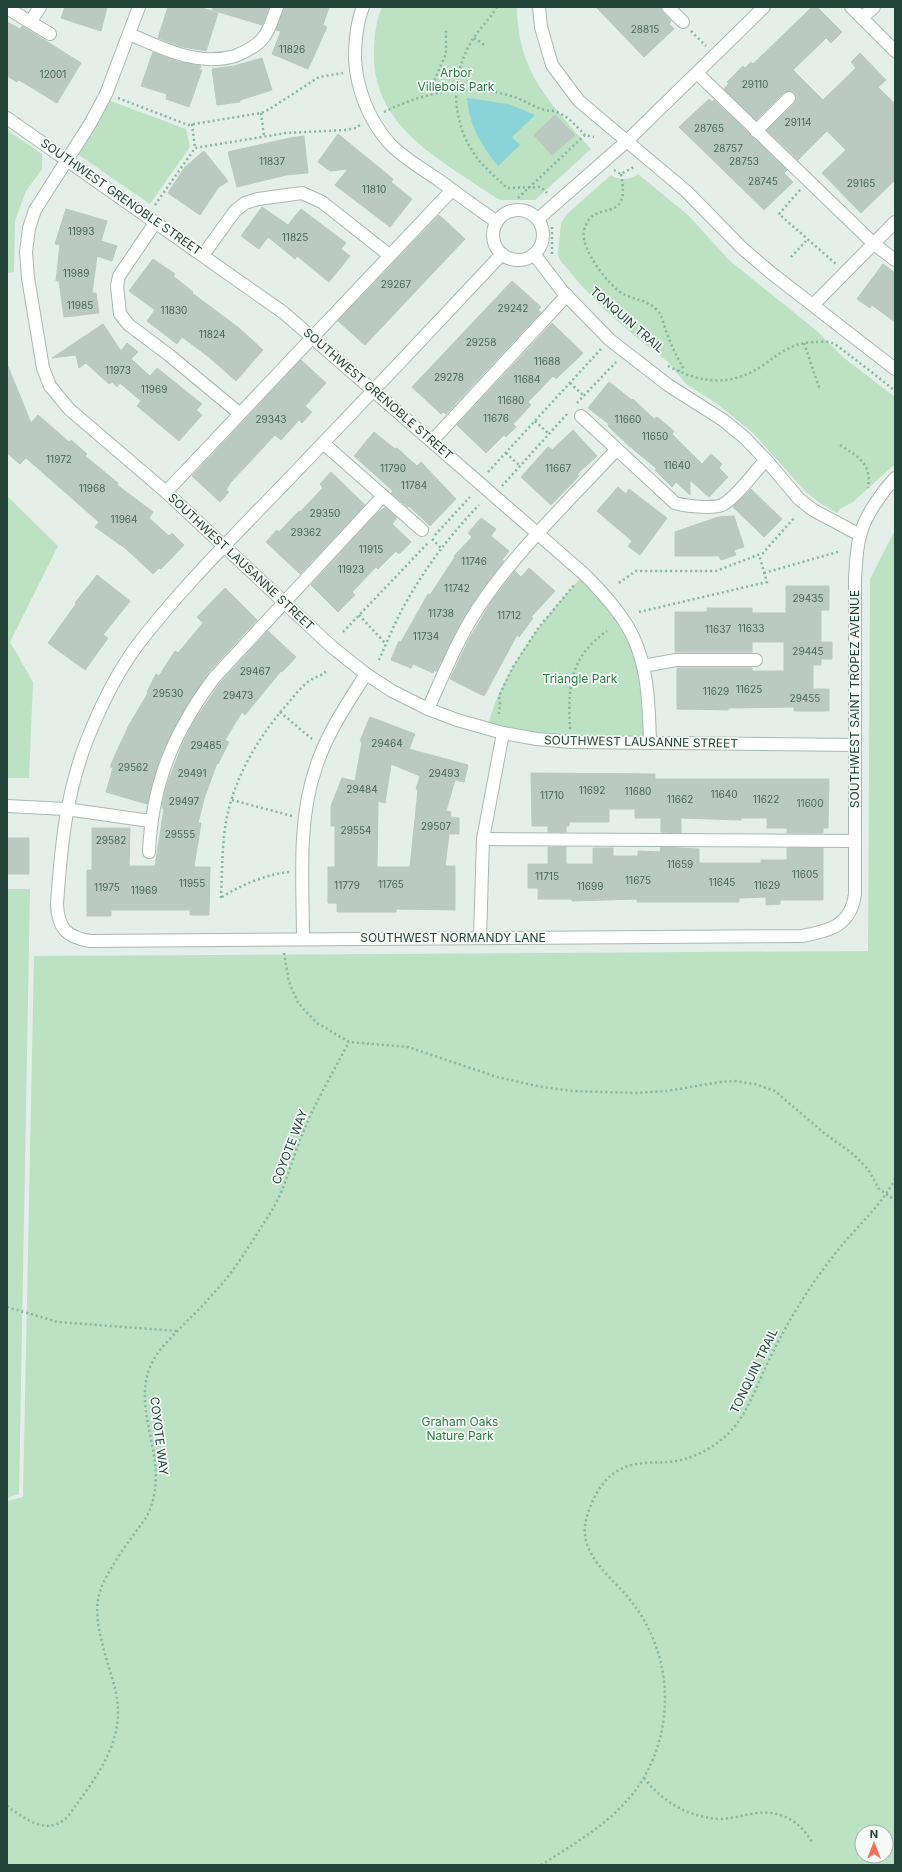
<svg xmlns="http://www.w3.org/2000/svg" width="902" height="1872" font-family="Inter,sans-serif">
<rect width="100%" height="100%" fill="#e5efea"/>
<!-- green -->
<g fill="#bde1c3" fill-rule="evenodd">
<path d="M382,7h135c0,65 34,97 74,142l-56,51h-34l-5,-2c-54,-38 -124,-70 -122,-146 0,-15 2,-31 8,-45z"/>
<path d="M108,100l78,29 4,18 -40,57 -74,-51z"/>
<path d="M7,130l35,24v15l-16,22 -11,30 -1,51 -7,1z"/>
<path d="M638,174l50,41 42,46 87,70 26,26 52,40v67l-42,38 -13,7 -3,4 -17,-10 -14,-11 -53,-59 -37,-30 -30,-19 -18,-22 -20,-15 -42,-36 -26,-27 -20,-24 -2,-6 3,-31 6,-9 44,-39c8,6 19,5 27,-1z"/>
<path d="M7,496l51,50 -48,96 23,40 -4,96h-22z"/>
<path d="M895,530v1335h-888v-364l16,-4 11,-541 834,-5 2,-372zM862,1832h24v24h-24z"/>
<path d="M584,574l49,63 17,106 -163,-14c14,-60 58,-111 97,-155z"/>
<path d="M7,889h23l-11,605 -12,4z"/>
</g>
<!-- water -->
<path fill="#8ad4d7" d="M467,98l42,6 26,11 -23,22 8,8 -22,21c-17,-21 -29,-41 -31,-68z"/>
<!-- building -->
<g fill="#bacac2" stroke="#b7cac0" fill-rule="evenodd">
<path d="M65,7h42l-6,24 -40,-13z"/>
<path d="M168,7h31l19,6 -12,38 -23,-4 -25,-9z"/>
<path d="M213,7h56l-7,18 -50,-15z"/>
<path d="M284,7h45l-6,18 4,2 -19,42 -36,-15 9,-23 -5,-1z"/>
<path d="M596,7h65l1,5 9,9 -2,3 5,5 -30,28z"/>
<path d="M812,7h5l25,25 -11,11 -5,-5 -33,32 30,30 33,-32 -5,-6 9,-9 26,27 -8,7 17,17v76l-34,33 -39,-40 24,-23 -19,-19 -29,29 -31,-30 28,-27 1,-7 -2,-4 -3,-1 -7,1 -28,28 -32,-31 5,-6 -2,-1 16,-16 2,2 6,-6 2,2z"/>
<path d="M7,22l13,7 2,-3 59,37 -24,40 -38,-23 -2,2 -10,-6z"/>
<path d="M153,52l26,10 22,4 -2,4h3l-13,37 -23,-8 1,-5 -26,-8z"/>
<path d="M262,58l10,32 -32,10v2l-23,3 -5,-36 22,-3z"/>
<path d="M709,99l3,3 2,-2 73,70 -3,3 9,9 -29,28 -85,-83z"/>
<path d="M555,115l20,20 -23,20 -18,-20z"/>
<path d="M338,134l55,45 -2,3 21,17 -22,28 -55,-42 13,-16 -18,2 -12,-9z"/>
<path d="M304,136l4,37 -22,2 -49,12 -9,-35 62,-14z"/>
<path d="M204,151l24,30 -10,7 -18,27 -32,-22 17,-26z"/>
<path d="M262,207l26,18 13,-16 45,34 -5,6 9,7 -21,26 -32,-26 -2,3 -27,-22 -9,12 -18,-13z"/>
<path d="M66,209l41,12 -6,20 16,5 -5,15 -15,-5 -5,37h4l3,20 -35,4 -5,-36h-3l4,-36 -5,-1z"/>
<path d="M439,215l26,24 -100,106 -27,-24z"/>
<path d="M153,259l22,15 -2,2 20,16 -1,1 47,35 24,22 -27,31 -27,-24 -27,-20 -5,7 -30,-23 8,-11 -26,-19z"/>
<path d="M883,264l12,9v49l-23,-17 -2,3 -13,-9z"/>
<path d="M512,281l29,26 -3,3 3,2 -95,102 -3,-2 -2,2 -29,-27z"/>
<path d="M552,323l31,30 -27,26 -3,-3 -25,26 3,3 -18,19 3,3 -10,10 -2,-2 -18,18 -29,-28z"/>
<path d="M103,324l18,27 6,-8 11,9 -7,7 19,17 7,-8 45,36 -6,6 6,5 -23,26 -42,-35 4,-5 -21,-18 -3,4 -5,-5 -3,2 -23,-21 -7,5 -3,-13 -24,3z"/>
<path d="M301,360l25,23 -21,23 7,6 -10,11 -3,-3 -18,20 -6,-5 -44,47 -5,8 3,2 -9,10 -28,-26z"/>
<path d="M7,364l24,59 7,-8 31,27 2,-2 16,14 -2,2 33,27 -1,2 36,27 -4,6 20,18 3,-3 12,12 -23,24 -2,-1 -6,6 -28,-26 -30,-21 4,-5 -73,-64 -6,6 -13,-11z"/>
<path d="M609,382l23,18 1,-1 21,20 3,-2 17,14 -2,3 30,30 9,-10 11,10 -3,4 9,9 -19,20 -19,-17v15l-14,-13 -4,5 -17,-17 2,-1 -29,-24 -20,-19 1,-2 -21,-16z"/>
<path d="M573,430l24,26 -20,18 2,2 -28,29 -30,-28 27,-30 4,3z"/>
<path d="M374,432l21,17 2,-1 20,18 4,-4 35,37 -26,27 -21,-20 -1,1 -17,-14 2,-2 -39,-35z"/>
<path d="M331,472l34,33 -65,69 -34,-32 11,-12 2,2 20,-21 1,1 23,-24 -3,-4z"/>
<path d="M618,487l8,7 3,-5 38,29 -27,37 -12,-9 4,-5 -35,-30z"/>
<path d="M751,489l31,30 -18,18 -31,-30z"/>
<path d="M385,507l12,11 -5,6 19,18 -12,12 -3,-3 -18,18 -2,-2 -24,25 3,3 -17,17 -27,-27 64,-70z"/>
<path d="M734,516l10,31 -10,3 2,5 -15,5 -2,-4h-44v-24l43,-15z"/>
<path d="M481,518l15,11 -5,7 18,15 -7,9 2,1 -25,33 -17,26 -26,52 -2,-2 -1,3 -20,-9 -2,4 -20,-8 8,-19 2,1 27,-48 2,1 25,-38 -1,-1 18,-19 -4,-4z"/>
<path d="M529,568l26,23 -24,26 2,1 -14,19 -2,-2 -33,61 -34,-17 18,-38 23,-39 24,-31 6,6z"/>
<path d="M97,575l33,26 -27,34 5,3 -23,32 -37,-27 28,-39 -1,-1z"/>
<path d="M786,586h43v24h-8v32h11v17h-11v6h-8v24h16v22h-35v-4l-66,1v2l-51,-1v-41h75v3h32v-29h-32v10h-77v-40h32v-4h45v5h34z"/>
<path d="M225,588l32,32 -49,53 -27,42 -21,43 -13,46 -41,-12 7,-24 -3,-1 6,-14 13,-28 19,-32 -1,-1 9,-18 3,2 16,-25 3,2 25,-30 -6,-6z"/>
<path d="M268,631l28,26 -14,15 -1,-1 -36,44 -3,-3 -17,28 4,2 -11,22 -1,-1 -13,36 -6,24h3l-7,44h16l-1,48h-19v-5h-79v6h-24v-46h5v-42h38l-1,38h26l9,-57 -2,-1v-3l5,-21 16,-41 10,-20 27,-40z"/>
<path d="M370,717l45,17 -6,15 59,16 -4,17 -9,-2 -9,31 5,1 -1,5 9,1v16h-10l-4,32h10v44l-59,-1v3h-59v-9h-9v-36h7v-41h-4v-20l11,-28 13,3 7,-39 -2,-1zM391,764l29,12 -4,13 2,1 -8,77h-33l1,-66 7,2z"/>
<path d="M531,773l124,1v5h174l-1,49h-5v5h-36v-5h-20v-10h-26v2l-60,-2v15l-20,-1v-14h-26v-9h-26v13h-40v4h-3v6h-18v-6h-16z"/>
<rect x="7" y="838" width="22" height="36"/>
<path d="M548,847h18v17h27v-16h20v8h25v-5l22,1 1,-5 38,2v14h62v-3h26v-12h36v52h-43v4l-14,1v-8l-27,1v4h-102v-3l-65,2v-2h-34v-11h-10v-24h20z"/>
</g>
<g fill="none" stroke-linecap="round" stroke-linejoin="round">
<defs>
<g id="minor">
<path d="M139,7l-33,87 -16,30 -55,86 -6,18 -3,24 2,26 15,90 7,18 19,23 97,83 166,155 34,27 26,17 36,18 29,11 46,13 34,6 34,3 283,3"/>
<path d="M363,7c-7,17 -8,35 -8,53 2,30 14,60 34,83 14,15 34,26 51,38 19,14 38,28 57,41"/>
<path d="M539,7l2,20 11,38 27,36 107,90 56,57 28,24 125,97"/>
<path d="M668,7l15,15"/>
<path d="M851,7l44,44"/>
<path d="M7,8l43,26"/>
<path d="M862,18l12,-11"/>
<path d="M31,21l9,-14"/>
<path d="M129,34c34,14 68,33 106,22 10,-4 21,-9 28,-18 7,-8 10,-21 14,-31"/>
<path d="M697,73l177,171 21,16"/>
<path d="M7,118l277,195 300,261c14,14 29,30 40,47 24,35 25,81 26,122"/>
<path d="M756,131l33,-33"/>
<circle cx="518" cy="235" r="25"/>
<path d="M538,219l89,-78 137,-134"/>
<path d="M155,223l-36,53 -2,10 3,28 9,11 40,30 70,58"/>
<path d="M502,254c-72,77 -145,154 -218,230 -51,53 -104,105 -148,163 -19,26 -37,63 -49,93 -21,54 -26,106 -30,164 1,24 9,33 33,37l712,-5c27,-5 49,-10 53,-42v-315c1,-14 1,-29 5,-43 4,-19 22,-44 35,-58"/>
<path d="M534,254l29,38 47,48 58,45 55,35 22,18 21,22 33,39 14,11 47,25"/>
<path d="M203,255l32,-44 10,-8 13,-4 44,-6 20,9 67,53"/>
<path d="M813,305l82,-83"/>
<path d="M581,416l94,87c10,3 37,6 47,2 13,-6 33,-34 44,-45"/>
<path d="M432,441l135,-146"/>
<path d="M323,443l99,87"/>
<path d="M166,492l286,-302"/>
<path d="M643,666l33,-6h80"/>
<path d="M428,709c17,-38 33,-78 57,-111 38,-54 87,-100 131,-148"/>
<path d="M7,806l59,3 84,12"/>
<path d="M483,839l371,2"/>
<path d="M149,852c3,-68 24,-119 65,-174l169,-182"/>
<path d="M480,938l3,-99 20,-106"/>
<path d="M303,939c0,-57 -6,-117 13,-172 11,-34 31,-63 50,-93"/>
</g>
</defs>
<!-- minor casing -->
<use href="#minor" stroke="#a7b8b1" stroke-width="14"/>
<!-- path -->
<g stroke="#83b5a0" stroke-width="2.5" stroke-dasharray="2 3" stroke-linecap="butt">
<path d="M497,7c-8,13 -20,24 -27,37 -20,35 -18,78 5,111 8,12 21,22 32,33l34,-1 6,6"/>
<path d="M691,31l15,15"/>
<path d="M474,38l12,8"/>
<path d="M444,91l-10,-10 12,-27v-26"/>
<path d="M118,98l70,27 73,-12 7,-3 51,-33 24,-4"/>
<path d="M384,112c40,-20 84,-29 127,-16 12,3 22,11 34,14 3,1 6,1 9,1 13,4 22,15 31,24"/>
<path d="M261,113l3,23"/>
<path d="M192,124l3,24"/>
<path d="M614,170l7,4 13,-7"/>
<path d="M621,174c11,55 -29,21 -37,57 -4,18 26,57 41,64 12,5 24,6 33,16 6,8 6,17 10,25 4,11 9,21 15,31l-4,4"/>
<path d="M800,190l-21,24 57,50"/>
<path d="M518,198l67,-63 9,2"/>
<path d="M155,205l40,-57 91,-15 59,-3 11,-2 5,-4"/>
<path d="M552,254v-29"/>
<path d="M791,257l17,-18"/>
<path d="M804,343l16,47"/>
<path d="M668,366c34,18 64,21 97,-2 16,-12 28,-21 49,-22 5,0 13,-1 18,1 7,3 14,10 20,14 14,11 29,22 43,34"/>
<path d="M570,383l14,13"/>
<path d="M577,403l39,-41"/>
<path d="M535,421l14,13"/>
<path d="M840,445c18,11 32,19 28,43"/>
<path d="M506,453l14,13"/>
<path d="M488,472l113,-123"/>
<path d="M502,486l65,-72"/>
<path d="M435,535l35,-38"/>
<path d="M432,539l9,9"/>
<path d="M764,573l77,-22"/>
<path d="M619,583l17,-12h80l47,-18 32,-36"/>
<path d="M639,612l128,-30 -8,-27"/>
<path d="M359,615l27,29"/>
<path d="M343,632l85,-89"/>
<path d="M379,660c8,-18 16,-38 26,-56 20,-36 45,-69 74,-99"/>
<path d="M280,712l32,27"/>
<path d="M499,714l1,-10 -1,-8 14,-29 26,-40 36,-43"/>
<path d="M570,729c-2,-43 -1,-71 37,-98"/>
<path d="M232,800l60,16"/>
<path d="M222,897c17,-11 47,-24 68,-25"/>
<path d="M221,898c1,-24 1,-47 4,-70 7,-48 33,-91 64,-126 6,-7 12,-15 19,-20 7,-6 14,-5 20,-13"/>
<path d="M284,953l5,29 9,21 19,20 32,19 59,5 89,30 45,10 31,4 62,2 32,-2 53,-9 14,-1 21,3 20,7 49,42 29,21 15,15 11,20 16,11"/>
<path d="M7,1307l51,15 119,9"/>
<path d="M644,1778c19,24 44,39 75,41 14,0 26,-5 39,-6 24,-3 44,10 55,31"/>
<path d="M7,1806c16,11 37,29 57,14 4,-3 8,-9 11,-14 20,-26 44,-60 43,-95 0,-18 -7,-36 -12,-53 -5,-19 -11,-39 -8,-59 5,-26 34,-61 49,-83 26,-53 -16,-101 3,-149 8,-19 26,-34 40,-49 11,-10 21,-22 31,-33 18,-21 33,-47 48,-70 15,-23 21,-49 31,-75 13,-34 32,-66 49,-98"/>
<path d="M541,1865c28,-18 58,-35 81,-59 53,-54 57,-141 12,-201 -20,-28 -61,-51 -46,-92 10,-29 25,-48 57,-50 8,-1 16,0 23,-1 20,-2 39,-10 54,-23 19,-15 27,-35 37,-57 20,-47 47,-92 79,-132 19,-24 43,-44 57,-71"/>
</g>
<!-- minor -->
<use href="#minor" stroke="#fff" stroke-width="12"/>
</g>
<g text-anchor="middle" stroke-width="3.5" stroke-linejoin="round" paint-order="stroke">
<!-- number labels -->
<g font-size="10" fill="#48655a">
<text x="645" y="33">28815</text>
<text x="292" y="53">11826</text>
<text x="53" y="78">12001</text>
<text x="755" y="88">29110</text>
<text x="798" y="126">29114</text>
<text x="709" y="132">28765</text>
<text x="728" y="152">28757</text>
<text x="272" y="165">11837</text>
<text x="744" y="165">28753</text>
<text x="763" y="185">28745</text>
<text x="861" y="187">29165</text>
<text x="374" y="193">11810</text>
<text x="81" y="235">11993</text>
<text x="295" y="241">11825</text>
<text x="76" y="277">11989</text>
<text x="396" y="288">29267</text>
<text x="80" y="309">11985</text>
<text x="513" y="312">29242</text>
<text x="174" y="314">11830</text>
<text x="212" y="338">11824</text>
<text x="481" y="346">29258</text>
<text x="547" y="365">11688</text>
<text x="118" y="374">11973</text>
<text x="449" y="381">29278</text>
<text x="527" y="383">11684</text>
<text x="154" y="393">11969</text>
<text x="511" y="404">11680</text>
<text x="496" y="422">11676</text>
<text x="271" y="423">29343</text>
<text x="628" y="423">11660</text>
<text x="655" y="440">11650</text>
<text x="59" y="463">11972</text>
<text x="677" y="469">11640</text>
<text x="393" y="472">11790</text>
<text x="558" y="472">11667</text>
<text x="414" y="489">11784</text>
<text x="92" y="492">11968</text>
<text x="325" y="517">29350</text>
<text x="124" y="523">11964</text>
<text x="306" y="536">29362</text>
<text x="371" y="553">11915</text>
<text x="474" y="565">11746</text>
<text x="351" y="573">11923</text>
<text x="457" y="592">11742</text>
<text x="808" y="602">29435</text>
<text x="441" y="617">11738</text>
<text x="509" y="619">11712</text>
<text x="751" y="632">11633</text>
<text x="718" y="633">11637</text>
<text x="426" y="640">11734</text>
<text x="808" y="655">29445</text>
<text x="255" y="675">29467</text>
<text x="749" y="693">11625</text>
<text x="716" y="695">11629</text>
<text x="168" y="697">29530</text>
<text x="238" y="699">29473</text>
<text x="805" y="702">29455</text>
<text x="387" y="747">29464</text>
<text x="206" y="749">29485</text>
<text x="133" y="771">29562</text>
<text x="192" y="777">29491</text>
<text x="444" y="777">29493</text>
<text x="362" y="793">29484</text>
<text x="592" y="794">11692</text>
<text x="638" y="795">11680</text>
<text x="724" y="798">11640</text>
<text x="552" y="799">11710</text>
<text x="680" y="803">11662</text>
<text x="766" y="803">11622</text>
<text x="184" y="805">29497</text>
<text x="810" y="807">11600</text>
<text x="436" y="830">29507</text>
<text x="356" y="834">29554</text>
<text x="180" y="838">29555</text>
<text x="111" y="844">29582</text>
<text x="680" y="868">11659</text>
<text x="805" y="878">11605</text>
<text x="547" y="880">11715</text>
<text x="638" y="884">11675</text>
<text x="722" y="886">11645</text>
<text x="192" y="887">11955</text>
<text x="391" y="888">11765</text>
<text x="347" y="889">11779</text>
<text x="767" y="889">11629</text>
<text x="590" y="890">11699</text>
<text x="107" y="891">11975</text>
<text x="144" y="894">11969</text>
</g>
<!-- park labels -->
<g font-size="12" fill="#297d40" stroke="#f6fbf8">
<text x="456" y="77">Arbor<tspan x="456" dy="14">Villebois Park</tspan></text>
<text x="580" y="683">Triangle Park</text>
<text x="460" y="1426">Graham Oaks<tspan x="460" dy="14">Nature Park</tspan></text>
</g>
<!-- street labels -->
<g font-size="12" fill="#224337" stroke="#f6fbf8">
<text transform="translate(121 197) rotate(35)" y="4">SOUTHWEST GRENOBLE STREET</text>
<text transform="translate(627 320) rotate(41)" y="4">TONQUIN TRAIL</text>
<text transform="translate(378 394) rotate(41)" y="4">SOUTHWEST GRENOBLE STREET</text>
<text transform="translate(241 562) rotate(43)" y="4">SOUTHWEST LAUSANNE STREET</text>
<text transform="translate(855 699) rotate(-90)" y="4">SOUTHWEST SAINT TROPEZ AVENUE</text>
<text transform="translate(641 742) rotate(1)" y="4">SOUTHWEST LAUSANNE STREET</text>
<text x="453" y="942">SOUTHWEST NORMANDY LANE</text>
<text transform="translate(290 1147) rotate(-69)" y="4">COYOTE WAY</text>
<text transform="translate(754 1371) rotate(-64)" y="4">TONQUIN TRAIL</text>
<text transform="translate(159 1436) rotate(83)" y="4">COYOTE WAY</text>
</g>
</g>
<!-- border -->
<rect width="902" height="1872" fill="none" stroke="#224337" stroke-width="16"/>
<!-- north arrow -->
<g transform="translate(874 1844)"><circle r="19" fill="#f6fbf8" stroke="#a1b1ab"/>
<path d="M0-3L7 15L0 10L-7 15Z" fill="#fc6d57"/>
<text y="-6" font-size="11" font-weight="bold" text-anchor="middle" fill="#224337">N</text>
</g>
</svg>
